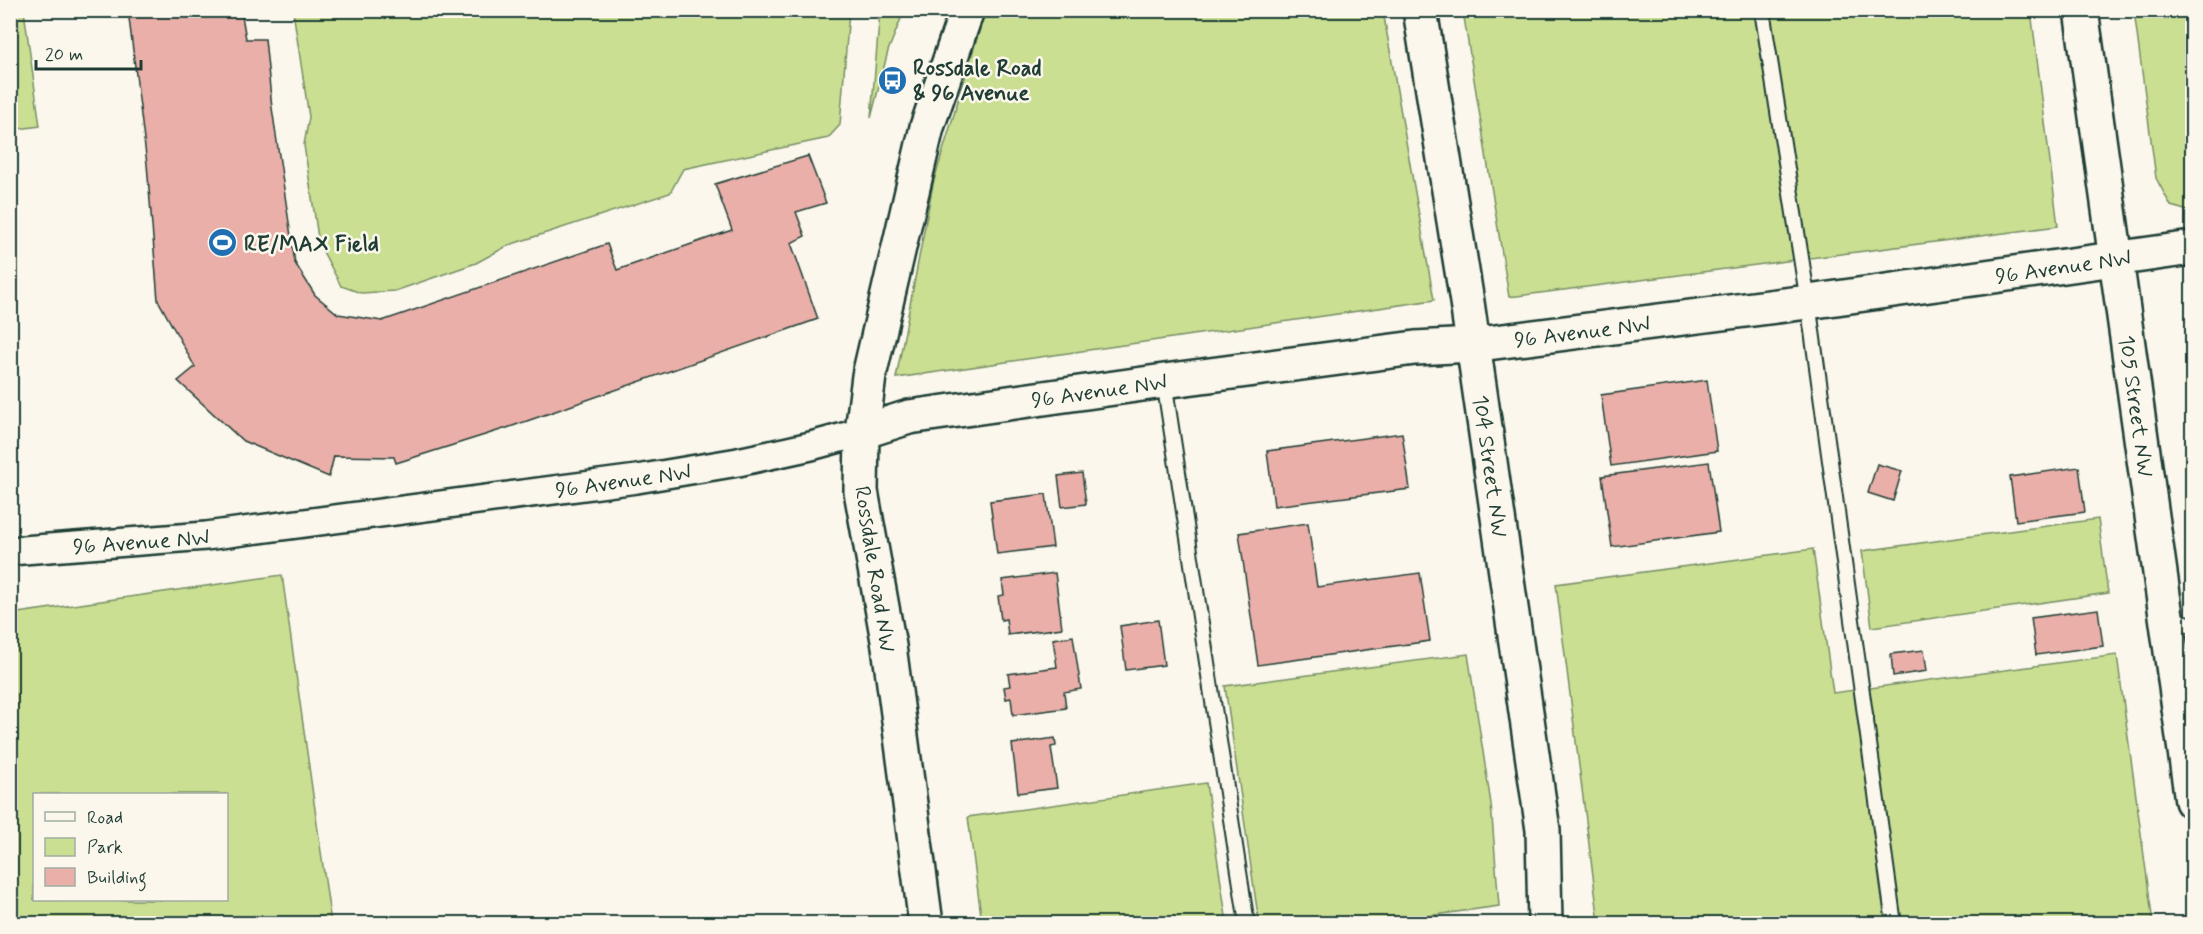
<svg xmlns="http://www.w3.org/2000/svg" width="2203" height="934" font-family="Mynerve,sans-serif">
<rect width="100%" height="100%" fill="#fbf7ec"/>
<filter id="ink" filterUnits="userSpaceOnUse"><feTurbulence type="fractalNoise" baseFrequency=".0167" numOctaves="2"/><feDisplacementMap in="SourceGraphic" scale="12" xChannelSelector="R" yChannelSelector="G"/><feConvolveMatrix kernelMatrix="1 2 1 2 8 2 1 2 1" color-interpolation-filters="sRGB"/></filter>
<g filter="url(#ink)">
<!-- green -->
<g fill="#cbdf93" stroke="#758e64" stroke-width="1.5" fill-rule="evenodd">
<path d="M880,10l24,1 -16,40 -17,67z"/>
<path d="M10,11h14l16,115 -29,4z"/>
<path d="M293,11h556l-9,114 -12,13 -145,31 -13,24 -161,52 -33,18 -81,28 -34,2 -20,-7 -22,-42 -15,-99 5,-28z"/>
<path d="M985,11h398l51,289 -538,78 37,-194z"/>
<path d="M1463,11h568l27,215 -549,71z"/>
<path d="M2134,11h58v201l-21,-6 -15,-28z"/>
<path d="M2098,519l10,74 -236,34 -10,-76z"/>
<path d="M1813,549l20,144 284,-38 36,268h-554l-43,-339z"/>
<path d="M282,575l49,348h-320v-309zM34,794h192v106h-192z"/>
<path d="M1468,654l23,150 8,102 -121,17h-119l-34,-237z"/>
<path d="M1206,783l21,140h-245l-14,-106z"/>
</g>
<!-- building -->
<g fill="#eaafa9" stroke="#1f3d34" stroke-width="1.5">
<path d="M128,10h113l5,29h19l7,69 23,155 20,32 23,19 44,7 225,-77 10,26 115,-40 -17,-46 93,-28 18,47 -30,9 9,24 -14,7 27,76 -311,109 -111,35 -2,-6 -60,-1 -5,21 -86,-36 -65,-60 17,-14 -37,-67 -11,-136z"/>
<path d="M1707,380l10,71 -106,15 -10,-71z"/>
<path d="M10,395l7,48h-7z"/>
<path d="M1402,433l8,56 -136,17 -7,-55z"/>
<path d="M1709,462l10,70 -107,15 -10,-71z"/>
<path d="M1877,464l25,7 -9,30 -25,-8z"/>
<path d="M2079,467l6,45 -69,9 -6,-44z"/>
<path d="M1082,473l4,31 -24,3 -4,-31z"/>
<path d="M1046,494l7,53 -56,7 -7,-53z"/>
<path d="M1308,523l9,64 103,-14 10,68 -172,24 -19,-132z"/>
<path d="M1055,573l7,55 -54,7 -2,-16 -5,1 -3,-24 6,-1 -2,-15z"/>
<path d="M2098,609l5,37 -67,9 -5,-37z"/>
<path d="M1158,620l6,45 -38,5 -6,-44z"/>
<path d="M1073,636l8,53 -17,3 2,16 -53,7 -2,-17 -5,1 -2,-12 6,-1 -2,-12 49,-7 -4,-28z"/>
<path d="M1924,650l3,21 -34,5 -2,-22z"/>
<path d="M1055,738l1,8 -5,1 6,41 -39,5 -6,-49z"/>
</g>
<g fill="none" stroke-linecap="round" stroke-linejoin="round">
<defs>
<g id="service">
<path d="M1762,10l46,292 86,622"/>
<path d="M1164,381l83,543"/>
<path d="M2167,617l25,8"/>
</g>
<path id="minor" d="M10,551l196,-15 431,-57 101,-17 73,-16 51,-14"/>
<path id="tertiary" d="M862,432l47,-15 255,-36 251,-33 57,-3 336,-43 384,-54"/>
<g id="secondary">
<path d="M1420,10l47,292 76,528 2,94"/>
<path d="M2081,10l111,791"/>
<path d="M926,924l-37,-278 -28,-155 1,-59 7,-56 58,-249 40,-117"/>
</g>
</defs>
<!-- service casing -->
<use href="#service" stroke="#1f3d34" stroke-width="18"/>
<!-- minor casing -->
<use href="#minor" stroke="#1f3d34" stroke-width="32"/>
<!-- tertiary casing -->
<use href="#tertiary" stroke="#1f3d34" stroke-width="38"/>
<!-- secondary casing -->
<use href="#secondary" stroke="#1f3d34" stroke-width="38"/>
<!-- service -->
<use href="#service" stroke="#fbf7ec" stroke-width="14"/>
<!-- minor -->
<use href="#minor" stroke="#fbf7ec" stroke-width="27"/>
<!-- tertiary -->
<use href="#tertiary" stroke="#fbf7ec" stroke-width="33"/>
<!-- secondary -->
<use href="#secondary" stroke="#fbf7ec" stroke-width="33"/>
</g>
</g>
<!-- icons -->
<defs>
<symbol id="bus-disc" viewBox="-11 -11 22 22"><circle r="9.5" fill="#1f6fb2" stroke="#fbf7ec"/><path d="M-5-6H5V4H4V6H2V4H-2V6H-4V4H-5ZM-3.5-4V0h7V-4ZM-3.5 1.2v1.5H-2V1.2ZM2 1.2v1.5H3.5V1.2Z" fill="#fff"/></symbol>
<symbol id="stadium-disc" viewBox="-11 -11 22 22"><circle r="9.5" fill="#1f6fb2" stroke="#fbf7ec"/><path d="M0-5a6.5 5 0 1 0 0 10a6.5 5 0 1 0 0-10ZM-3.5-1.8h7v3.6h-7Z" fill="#fff"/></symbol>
</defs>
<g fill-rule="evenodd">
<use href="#bus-disc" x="876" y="64" width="33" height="33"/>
<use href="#stadium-disc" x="206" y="226" width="33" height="33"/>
</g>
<g text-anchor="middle" stroke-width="5" stroke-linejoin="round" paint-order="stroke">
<!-- poi labels -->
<g font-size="22" font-weight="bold" fill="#1f3d34" stroke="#fbf7ec" text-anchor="start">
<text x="913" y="75">Rossdale Road<tspan x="913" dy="25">&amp; 96 Avenue</tspan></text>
<text x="244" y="251">RE/MAX Field</text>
</g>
<!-- street labels -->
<g font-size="22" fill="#1f3d34" stroke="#fbf7ec">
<text transform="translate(2063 266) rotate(-8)" y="8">96 Avenue NW</text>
<text transform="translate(1582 331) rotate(-7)" y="8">96 Avenue NW</text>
<text transform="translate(1099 390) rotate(-8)" y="8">96 Avenue NW</text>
<text transform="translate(2137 406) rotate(82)" y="8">105 Street NW</text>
<text transform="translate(1491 466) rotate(82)" y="8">104 Street NW</text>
<text transform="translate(623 480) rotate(-8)" y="8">96 Avenue NW</text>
<text transform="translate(141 541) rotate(-4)" y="8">96 Avenue NW</text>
<text transform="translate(876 569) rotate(81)" y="8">Rossdale Road NW</text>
</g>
</g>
<!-- margin -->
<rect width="2203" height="934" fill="none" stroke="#fbf7ec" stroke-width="36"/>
<rect x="18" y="18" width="2167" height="898" fill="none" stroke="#1f3d34" stroke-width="2" filter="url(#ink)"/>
<!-- legend -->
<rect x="33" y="793" width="195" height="108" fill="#fbf7ec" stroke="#a3ada2" stroke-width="1.5"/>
<rect x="45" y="812" width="30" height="9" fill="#fbf7ec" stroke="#a3ada2" stroke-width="1.5"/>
<text x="87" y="823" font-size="18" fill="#1f3d34">Road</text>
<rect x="45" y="838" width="30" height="18" fill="#cbdf93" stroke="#a3ada2" stroke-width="1.5"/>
<text x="87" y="853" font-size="18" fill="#1f3d34">Park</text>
<rect x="45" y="868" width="30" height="18" fill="#eaafa9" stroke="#a3ada2" stroke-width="1.5"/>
<text x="87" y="883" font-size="18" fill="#1f3d34">Building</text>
<!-- scale -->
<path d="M36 60v9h105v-9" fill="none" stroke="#1f3d34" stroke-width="3"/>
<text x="45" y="60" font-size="18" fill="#1f3d34" stroke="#fbf7ec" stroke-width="4.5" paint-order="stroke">20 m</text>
</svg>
